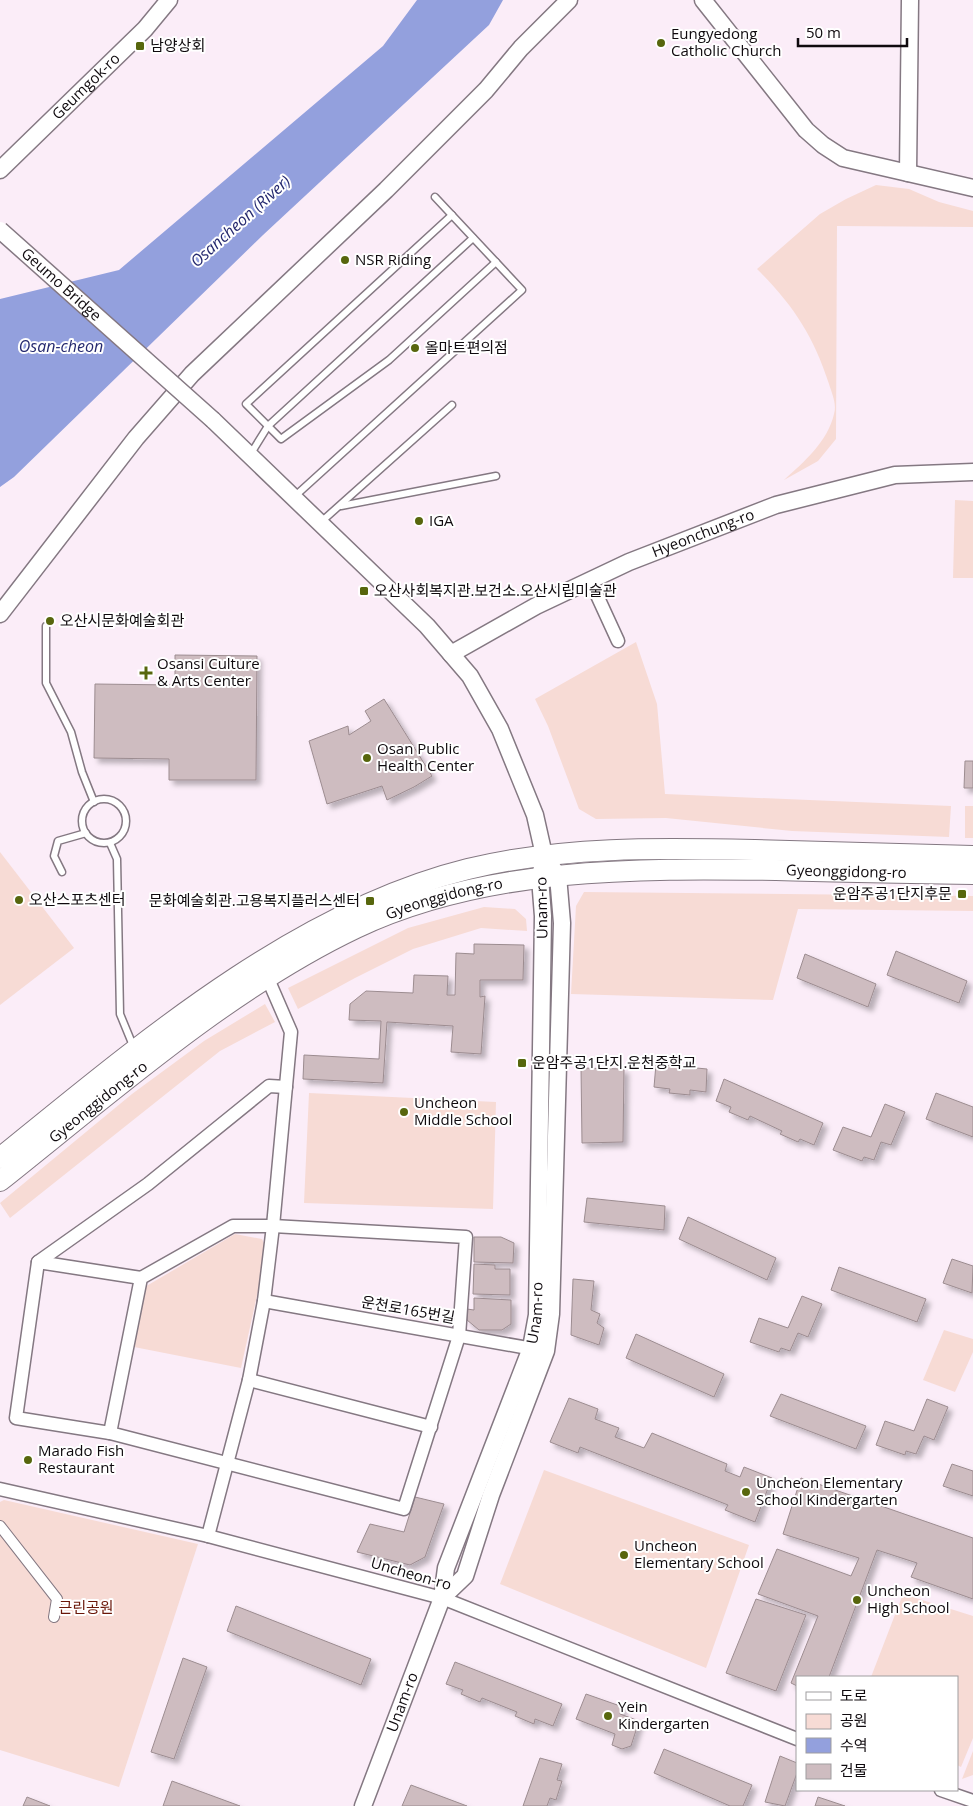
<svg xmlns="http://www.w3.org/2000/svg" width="973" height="1806" font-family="'Open Sans','Noto Sans KR',sans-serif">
<defs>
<filter id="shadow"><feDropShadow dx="4.5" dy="4.5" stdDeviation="2.5" flood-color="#0004"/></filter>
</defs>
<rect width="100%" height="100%" fill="#fbedf8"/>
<!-- green -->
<g fill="#f7dbd5">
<path d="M876,185l33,4 30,13 34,9v16l-136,-1 -1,213 -18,22 -34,19c20,-18 44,-39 50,-66 3,-10 -2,-20 -5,-30 -16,-49 -36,-79 -72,-115l63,-55 26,-15z"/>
<path d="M955,500l18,1v77h-20z"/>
<path d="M636,642l21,62 8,90 286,12 -2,31 -157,-6 -126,-13 -70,1 -17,-10 -31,-83 -13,-27z"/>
<rect x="965" y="806" width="8" height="32"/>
<path d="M0,852l74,96 -74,57z"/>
<path d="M584,892l389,4v15l-175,-2 -25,91 -202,-6 5,-88z"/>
<path d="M484,907l31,2 11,10 1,12 -46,-3 -68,21 -58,29 -57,31 -10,-21 120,-60z"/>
<path d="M265,1004l10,18 -55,29 -210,167 -10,-15 132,-109 72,-53z"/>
<path d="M309,1093l187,9 -3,107 -189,-6z"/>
<path d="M235,1234l27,5 5,11 -26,118 -107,-21 9,-59z"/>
<path d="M944,1330l29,9v13l-18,40 -32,-12z"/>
<path d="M544,1470l205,75 -43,123 -206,-84z"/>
<path d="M4,1500l194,44 -79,243 -119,-37v-248z"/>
<path d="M903,1594l70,22v122l-12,29 -4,-2v-88h-86z"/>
<path d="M973,1751v24l-11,4z"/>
</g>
<!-- water -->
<path fill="#93a0dd" d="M417,0h86l-14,25 -226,210 -249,242 -14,10v-188l119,-29 264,-224z"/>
<!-- building -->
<g fill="#cebcc0" stroke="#9c8c90" filter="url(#shadow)">
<path d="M175,655l82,1 -1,124h-87v-21l-75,-1 1,-74 80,1z"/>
<path d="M384,699l48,77 -18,11 -27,13 -5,-14 -55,18 -18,-63 39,-15 1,9 22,-14 -6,-10z"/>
<path d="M965,761h8v27h-9z"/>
<path d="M474,944l50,1 -1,35h-43v17l5,-1 -4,58 -30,-2 2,-26 -66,-4 -4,61 -80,-4 1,-24 75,4 2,-38 -32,-1 1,-16 16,-13 47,2 1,-18 34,1 -1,19h8l1,-42 18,1z"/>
<path d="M896,951l71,30 -8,22 -72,-28z"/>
<path d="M805,954l71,30 -8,23 -71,-29z"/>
<path d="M656,1064l51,5 -1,23 -16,-2v5l-21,-2 1,-4 -16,-2z"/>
<path d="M581,1068l43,1 -1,73 -41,1z"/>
<path d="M724,1079l99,44 -9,22 -14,-6 -2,3 -18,-8 2,-3 -32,-15 -2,4 -19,-8 2,-5 -15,-6z"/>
<path d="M936,1093l37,14v30l-47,-18z"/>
<path d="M885,1104l20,8 -14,33 -10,-3 -7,18 -10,-3 -2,4 -29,-11 10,-23 28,10z"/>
<path d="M587,1198l78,8 -1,24 -80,-8z"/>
<path d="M688,1217l88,41 -9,22 -88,-41z"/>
<path d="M474,1237h27l13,6 -1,20 -39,-1z"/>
<path d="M952,1259l21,7 -1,27 -29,-10z"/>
<path d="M474,1264l21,1v4h15v26l-37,-1z"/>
<path d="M839,1267l87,32 -9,23 -86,-32z"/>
<path d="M573,1279l21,2 -3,29 9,4 -3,9 7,5 -5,17 -28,-10z"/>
<path d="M802,1296l20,8 -14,33 -10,-4 -8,18 -9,-3 -2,4 -29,-10 9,-24 29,10z"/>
<path d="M474,1298l37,2v24l-9,6h-23l-12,-10v-11l7,1z"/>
<path d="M636,1334l88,40 -10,23 -88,-39z"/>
<path d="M781,1394l85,32 -10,23 -86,-33z"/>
<path d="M569,1398l29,11 -3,10 24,9 -4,9 29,11 8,-15 75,31 -2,7 15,6 4,-10 28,11 -17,44 -30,-12 3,-5 -148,-58 -2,6 -28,-11z"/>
<path d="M927,1399l21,8 -14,33 -10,-4 -8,18 -10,-3 -1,4 -29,-10 9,-24 29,10z"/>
<path d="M952,1464l21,7v25l-30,-10z"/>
<path d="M801,1478l172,60v61l-62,-22 6,-14 -40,-13 -48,127h-32v9l-6,-3 27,-67 -60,-22 19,-45 74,27 8,-18 -76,-24z"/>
<path d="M415,1497l29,7 -19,53 -15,8 -53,-13 13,-28 34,8z"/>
<path d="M756,1599l50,16 -30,76 -50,-18z"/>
<path d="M236,1606l135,53 -10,26 -134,-54z"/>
<path d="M183,1658l24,9 -33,92 -23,-7z"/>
<path d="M455,1662l107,42 -9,22 -18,-7 -1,5 -19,-8 2,-4 -35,-14 -2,4 -19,-8 2,-4 -17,-6z"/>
<path d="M586,1694l37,13 -3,7 19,7 -8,25 -9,3 -10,-4 3,-11 -39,-15z"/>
<path d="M664,1749l88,36 -9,21h-13l-76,-33z"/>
<path d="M780,1756l17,7v10l-12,33 -20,-4z"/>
<path d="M540,1758l22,6 -5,16 5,1 -6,19 -6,-2 -3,8h-24z"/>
<path d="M172,1781l68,25h-77z"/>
<path d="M411,1785l56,21h-65z"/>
<path d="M27,1797l23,9h-27z"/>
<path d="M818,1797l27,9h-30z"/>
</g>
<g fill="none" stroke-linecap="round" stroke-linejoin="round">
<defs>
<g id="service">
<path d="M452,215l-206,189 35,35 108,-79 107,-98"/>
<path d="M250,455l18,-29 205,-188"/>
<path d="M294,497l228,-207 -87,-93"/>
<path d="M341,506l155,-30"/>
<path d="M321,522l131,-117"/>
<path d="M46,626v57l25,49 11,40 12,30"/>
<circle cx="104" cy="821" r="22"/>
<path d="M110,843l7,16 3,155 14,34"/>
<path d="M62,872l-8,-16 4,-15 28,-8"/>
</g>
<path id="pedestrian" d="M0,1526l57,73 -3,18"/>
<g id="minor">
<path d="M590,580l28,61"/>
<path d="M233,1226h40l193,11 -7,99 -55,173 -294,-76 31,-155z"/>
<path d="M38,1262l103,16"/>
<path d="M264,1301l275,49"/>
<path d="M249,1380l182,47"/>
<path d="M110,1433l-94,-15 22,-156 110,-78 121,-98 17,1"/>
<path d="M0,1489l208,47 234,62 355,141"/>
<path d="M208,1536l41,-156 15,-79 9,-75 18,-194 -23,-53"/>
<path d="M941,1790l32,11"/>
</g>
<g id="tertiary">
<path d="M703,0l103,130 17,15 20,13 130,30"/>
<path id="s1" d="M0,170l145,-141 24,-29"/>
<path d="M908,173l2,-173"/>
<path d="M213,420l214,206 43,50 30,53 35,86 9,40 14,21 4,47 -11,391 -5,37 -55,144 -26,81 -23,22"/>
<path d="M0,614l136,-176 56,-64 194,-184 100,-100 35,-42 48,-48"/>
<path id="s2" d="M451,654l85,-48 93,-44 147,-57 119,-30 78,-3"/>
<path id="s3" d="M363,1806l79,-208 4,-30 85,-220 6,-33 6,-399 -3,-38 2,-11"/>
</g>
<g id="primary">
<path d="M0,1158c137,-111 294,-246 468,-289 95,-23 190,-21 287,-19 72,2 145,4 218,6"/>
<path id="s4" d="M0,1181c111,-88 228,-192 356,-253 129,-61 280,-60 420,-58 65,2 131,3 197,4"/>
</g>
</defs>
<!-- service casing -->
<use href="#service" stroke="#847882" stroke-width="9"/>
<!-- pedestrian casing -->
<use href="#pedestrian" stroke="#847882" stroke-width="12"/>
<!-- minor casing -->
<use href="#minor" stroke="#847882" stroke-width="15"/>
<!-- tertiary casing -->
<use href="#tertiary" stroke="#847882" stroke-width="19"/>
<!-- primary casing -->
<use href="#primary" stroke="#847882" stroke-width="22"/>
<!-- service -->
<use href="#service" stroke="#fff" stroke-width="6"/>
<!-- pedestrian -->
<use href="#pedestrian" stroke="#fff" stroke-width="10"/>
<!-- minor -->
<use href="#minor" stroke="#fff" stroke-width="12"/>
<!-- tertiary -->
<use href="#tertiary" stroke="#fff" stroke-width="16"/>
<!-- primary -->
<use href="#primary" stroke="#fff" stroke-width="20"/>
<defs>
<g id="tertiary-bridge">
<path id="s5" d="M0,230l213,190"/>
</g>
</defs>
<!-- tertiary-bridge casing -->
<use href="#tertiary-bridge" stroke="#847882" stroke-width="19" stroke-linecap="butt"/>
<!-- tertiary-bridge -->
<use href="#tertiary-bridge" stroke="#fff" stroke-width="16"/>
</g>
<!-- markers -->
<g fill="#57660d" stroke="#fff" stroke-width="2">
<circle cx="661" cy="43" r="5"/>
<rect x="135" y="41" width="10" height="10" rx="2.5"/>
<circle cx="345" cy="260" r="5"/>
<circle cx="415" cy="348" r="5"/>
<circle cx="419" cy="521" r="5"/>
<rect x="359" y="586" width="10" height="10" rx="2.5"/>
<circle cx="50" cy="621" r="5"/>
<path d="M143.5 665.5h5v5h5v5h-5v5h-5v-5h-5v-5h5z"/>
<circle cx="367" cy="758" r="5"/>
<rect x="957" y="889" width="10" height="10" rx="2.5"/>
<circle cx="19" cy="900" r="5"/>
<rect x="365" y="896" width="10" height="10" rx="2.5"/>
<rect x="517" y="1058" width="10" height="10" rx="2.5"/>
<circle cx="404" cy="1112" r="5"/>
<circle cx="28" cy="1460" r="5"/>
<circle cx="746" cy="1492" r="5"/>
<circle cx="624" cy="1555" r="5"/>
<circle cx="857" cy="1600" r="5"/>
<circle cx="608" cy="1716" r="5"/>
</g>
<g text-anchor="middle" stroke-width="4" stroke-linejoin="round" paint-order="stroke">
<!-- poi labels -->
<g font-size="15" fill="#0f0a0e" stroke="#fff" text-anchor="start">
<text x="671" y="39">Eungyedong<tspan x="671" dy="17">Catholic Church</tspan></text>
<text x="150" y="51">남양상회</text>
<text x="355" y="265">NSR Riding</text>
<text x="425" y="353">올마트편의점</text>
<text x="429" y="526">IGA</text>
<text x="374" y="596">오산사회복지관.보건소.오산시립미술관</text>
<text x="60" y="626">오산시문화예술회관</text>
<text x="157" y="669">Osansi Culture<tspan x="157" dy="17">&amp; Arts Center</tspan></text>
<text x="377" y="754">Osan Public<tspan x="377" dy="17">Health Center</tspan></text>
<text x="952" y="899" text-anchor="end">운암주공1단지후문</text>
<text x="29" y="905">오산스포츠센터</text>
<text x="360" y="906" text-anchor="end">문화예술회관.고용복지플러스센터</text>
<text x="532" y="1068">운암주공1단지.운천중학교</text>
<text x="414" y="1108">Uncheon<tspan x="414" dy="17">Middle School</tspan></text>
<text x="38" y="1456">Marado Fish<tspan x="38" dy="17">Restaurant</tspan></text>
<text x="756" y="1488">Uncheon Elementary<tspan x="756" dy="17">School Kindergarten</tspan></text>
<text x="634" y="1551">Uncheon<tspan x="634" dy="17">Elementary School</tspan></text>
<text x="867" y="1596">Uncheon<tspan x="867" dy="17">High School</tspan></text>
<text x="618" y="1712">Yein<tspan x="618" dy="17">Kindergarten</tspan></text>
</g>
<!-- street labels -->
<g font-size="15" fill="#0f0a0e" stroke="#fff">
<text dy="5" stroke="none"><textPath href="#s1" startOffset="120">Geumgok-ro</textPath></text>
<text dy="5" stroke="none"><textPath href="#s5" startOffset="82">Geumo Bridge</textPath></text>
<text dy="5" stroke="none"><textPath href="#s2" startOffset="280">Hyeonchung-ro</textPath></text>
<text dy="5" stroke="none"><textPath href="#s4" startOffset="936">Gyeonggidong-ro</textPath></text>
<text dy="5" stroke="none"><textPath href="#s4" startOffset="531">Gyeonggidong-ro</textPath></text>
<text transform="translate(542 908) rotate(-91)" y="5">Unam-ro</text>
<text dy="5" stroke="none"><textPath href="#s4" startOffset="126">Gyeonggidong-ro</textPath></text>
<text transform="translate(408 1310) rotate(10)" y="5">운천로165번길</text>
<text dy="5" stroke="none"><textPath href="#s3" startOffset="524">Unam-ro</textPath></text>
<text transform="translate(411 1574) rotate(16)" y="5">Uncheon-ro</text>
<text dy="5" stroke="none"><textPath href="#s3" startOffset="111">Unam-ro</textPath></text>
</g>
<!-- park labels -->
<g font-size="15" fill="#6a1608" stroke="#fff">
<text x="86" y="1613">근린공원</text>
</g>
<!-- water labels -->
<g font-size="16" font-style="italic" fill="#25296f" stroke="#fff">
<text transform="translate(240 221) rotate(-42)" y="6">Osancheon (River)</text>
<text x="61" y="352">Osan-cheon</text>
</g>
</g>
<!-- legend -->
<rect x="796" y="1676" width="162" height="115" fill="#ffffff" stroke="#9f9d9f"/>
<rect x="806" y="1692" width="25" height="8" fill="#ffffff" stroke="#9f9d9f"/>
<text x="840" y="1701" font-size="15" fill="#0f0a0e">도로</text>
<rect x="806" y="1714" width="25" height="15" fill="#f7dbd5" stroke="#9f9d9f"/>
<text x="840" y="1726" font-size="15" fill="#0f0a0e">공원</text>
<rect x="806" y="1738" width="25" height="15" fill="#93a0dd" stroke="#9f9d9f"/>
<text x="840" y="1751" font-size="15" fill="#0f0a0e">수역</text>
<rect x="806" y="1764" width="25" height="15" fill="#cebcc0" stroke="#9f9d9f"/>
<text x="840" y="1776" font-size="15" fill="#0f0a0e">건물</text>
<!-- scale -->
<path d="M798 38v8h109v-8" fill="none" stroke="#0f0a0e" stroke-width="2.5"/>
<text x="806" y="38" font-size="15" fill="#0f0a0e" stroke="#ffffff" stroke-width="4" paint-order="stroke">50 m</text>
</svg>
